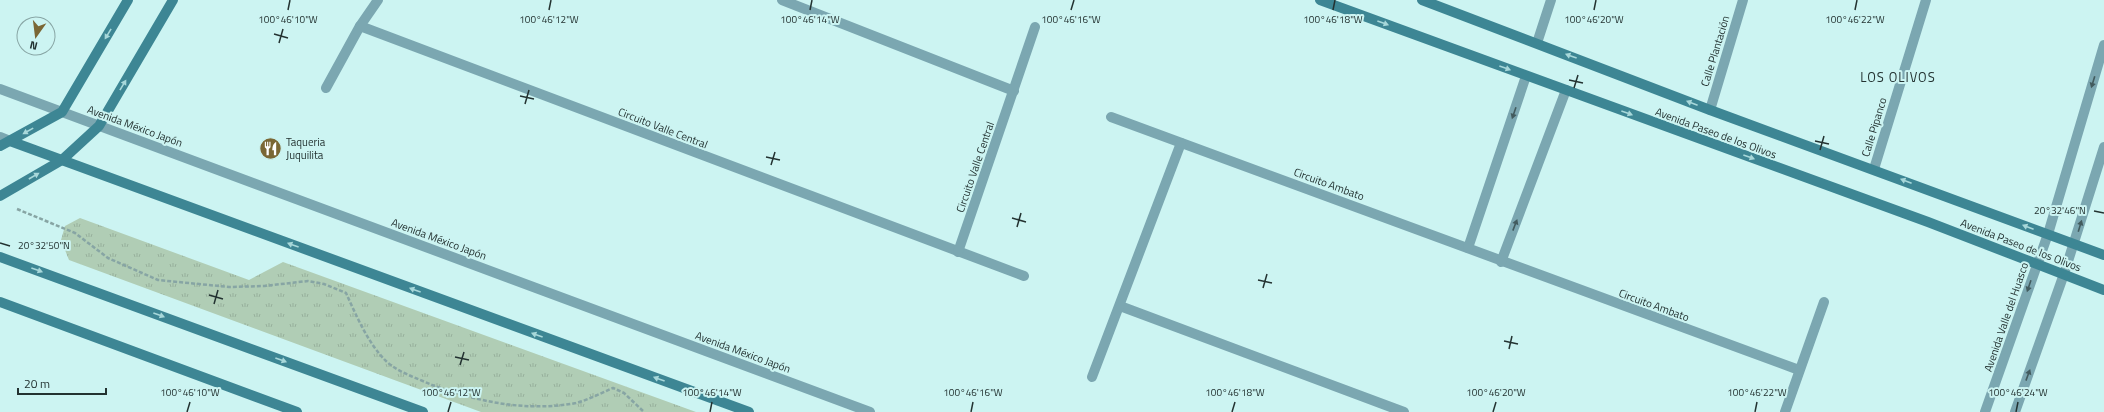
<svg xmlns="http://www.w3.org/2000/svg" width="2104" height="412" font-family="'Titillium Web',sans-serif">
<defs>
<pattern id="park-tufts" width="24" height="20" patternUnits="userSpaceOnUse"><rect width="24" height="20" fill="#b0cdb5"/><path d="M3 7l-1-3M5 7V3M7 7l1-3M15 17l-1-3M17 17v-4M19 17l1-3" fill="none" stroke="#97b09c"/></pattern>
</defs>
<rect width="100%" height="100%" fill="#ccf4f2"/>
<!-- park -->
<path fill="url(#park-tufts)" d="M80,218l169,62 34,-18 413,150h-215l-412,-152 -8,-20 4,-14z"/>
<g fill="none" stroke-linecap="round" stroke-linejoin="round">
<!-- path -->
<path stroke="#87a5a4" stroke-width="2.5" stroke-dasharray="4 2" stroke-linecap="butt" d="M17,209l58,24 33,25 50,22 71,7 35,-1 44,-5 16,3 22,9c10,22 21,48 38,66 12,13 33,19 48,26 47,17 94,27 144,18 12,-3 25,-10 37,-15l11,5 20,19"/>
<!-- street -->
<g stroke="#7ba7b1" stroke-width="10">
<path d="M782,0l232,91"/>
<path d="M360,26l664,250"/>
<path d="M1537,43l14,-43"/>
<path d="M326,88l34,-62 18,-26"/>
<path d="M0,89l870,323"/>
<path d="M1710,110l33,-110"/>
<path d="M1111,117l688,253"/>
<path d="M0,137l10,4"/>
<path d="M1874,169l52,-169"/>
<path d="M1468,248l58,-172"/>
<path d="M958,252l77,-225"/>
<path d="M1501,262l65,-172"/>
<path d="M1120,306l284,106"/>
<path d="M1092,377l89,-234"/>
<path d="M1785,412l39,-110"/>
<path d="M1985,412l63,-178 56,-189"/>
<path d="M2015,412l49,-138 40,-127"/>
</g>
<!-- secondary -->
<g stroke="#3d8694" stroke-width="10">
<path d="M1320,0l608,222 176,68"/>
<path d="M1422,0l288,110 394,145"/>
<path d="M10,141l739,271"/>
<path d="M0,146l62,-34 66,-112"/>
<path d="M0,196l62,-36 37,-34 74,-126"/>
<path d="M0,257l423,155"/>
<path d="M0,302l297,110"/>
</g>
</g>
<!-- one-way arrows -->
<defs><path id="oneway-solid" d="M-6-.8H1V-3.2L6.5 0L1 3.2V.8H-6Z"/></defs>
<g fill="#a8d8da">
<use href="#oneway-solid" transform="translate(1383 23) rotate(20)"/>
<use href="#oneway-solid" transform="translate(108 34) rotate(121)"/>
<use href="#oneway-solid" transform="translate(1571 56) rotate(-160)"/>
<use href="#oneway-solid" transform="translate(1505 68) rotate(20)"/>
<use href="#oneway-solid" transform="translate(123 85) rotate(-59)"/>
<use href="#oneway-solid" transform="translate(1692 103) rotate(-159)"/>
<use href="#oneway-solid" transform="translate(1627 113) rotate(20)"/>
<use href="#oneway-solid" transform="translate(28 131) rotate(151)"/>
<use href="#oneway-solid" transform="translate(1749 157) rotate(20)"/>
<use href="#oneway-solid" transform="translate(34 176) rotate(-30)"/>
<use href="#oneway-solid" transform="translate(1906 181) rotate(-159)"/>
<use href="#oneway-solid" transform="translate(2028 227) rotate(-159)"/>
<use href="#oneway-solid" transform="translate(293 245) rotate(-160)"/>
<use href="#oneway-solid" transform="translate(37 270) rotate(20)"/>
<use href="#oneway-solid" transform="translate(415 290) rotate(-160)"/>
<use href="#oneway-solid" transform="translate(159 315) rotate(20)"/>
<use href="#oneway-solid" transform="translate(537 335) rotate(-160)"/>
<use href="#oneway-solid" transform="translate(281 360) rotate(20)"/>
<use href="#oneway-solid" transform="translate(659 379) rotate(-160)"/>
</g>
<g fill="#425b5e">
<use href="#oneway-solid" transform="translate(2093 82) rotate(107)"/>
<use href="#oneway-solid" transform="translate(1514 113) rotate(109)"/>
<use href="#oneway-solid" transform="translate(1515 225) rotate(-69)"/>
<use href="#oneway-solid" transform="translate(2080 226) rotate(-73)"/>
<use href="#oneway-solid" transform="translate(2029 286) rotate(109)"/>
<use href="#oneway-solid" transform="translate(2028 375) rotate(-70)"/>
</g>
<!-- ticks -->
<path fill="none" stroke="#233231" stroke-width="1.5" d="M288,10l2,-10M549,10l2,-10M810,10l2,-10M1071,10l3,-10M1333,10l2,-10M1594,10l2,-10M1855,10l2,-10M274,34l14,4M279,43l4,-14M1569,80l14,3M1574,88l4,-13M520,96l14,3M525,104l4,-14M1815,141l14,3M1820,150l4,-14M766,157l14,3M771,165l4,-13M2094,211l10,2M1012,218l14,4M1017,227l4,-14M0,243l10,3M1258,280l14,3M1263,288l4,-14M209,295l14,4M214,304l4,-14M1504,341l14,3M1509,349l3,-13M455,357l14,3M460,365l4,-13M187,412l3,-10M448,412l3,-10M710,412l2,-10M971,412l2,-10M1232,412l3,-10M1493,412l3,-10M1755,412l2,-10M2016,412l2,-10"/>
<!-- icons -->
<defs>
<symbol id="restaurant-disc" viewBox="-11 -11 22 22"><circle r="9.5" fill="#7a6735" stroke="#ccf4f2"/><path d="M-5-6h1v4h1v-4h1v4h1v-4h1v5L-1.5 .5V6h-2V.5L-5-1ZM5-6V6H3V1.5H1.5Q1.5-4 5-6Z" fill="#fff"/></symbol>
</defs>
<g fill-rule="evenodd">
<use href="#restaurant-disc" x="258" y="136" width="25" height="25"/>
</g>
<g text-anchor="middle" stroke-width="4" stroke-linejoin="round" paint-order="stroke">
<!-- street labels -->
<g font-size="11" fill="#233231" stroke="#ccf4f2">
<text transform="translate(1715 51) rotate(-73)" y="4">Calle Plantación</text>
<text transform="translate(135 126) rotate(20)" y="4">Avenida México Japón</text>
<text transform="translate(1874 127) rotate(-73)" y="4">Calle Pipanco</text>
<text transform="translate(663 128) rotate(21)" y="4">Circuito Valle Central</text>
<text transform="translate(1716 133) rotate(20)" y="4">Avenida Paseo de los Olivos</text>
<text transform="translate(975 167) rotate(-71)" y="4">Circuito Valle Central</text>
<text transform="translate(1329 184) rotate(20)" y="4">Circuito Ambato</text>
<text transform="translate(439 239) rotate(20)" y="4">Avenida México Japón</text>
<text transform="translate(2021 245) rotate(21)" y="4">Avenida Paseo de los Olivos</text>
<text transform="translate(1654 305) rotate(20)" y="4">Circuito Ambato</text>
<text transform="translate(2006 317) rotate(-71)" y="4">Avenida Valle del Huasco</text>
<text transform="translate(743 352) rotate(20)" y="4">Avenida México Japón</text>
</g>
<!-- poi labels -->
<g font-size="11" fill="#233231" stroke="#ccf4f2" text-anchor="start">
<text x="286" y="146">Taqueria<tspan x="286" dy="13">Juquilita</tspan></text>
</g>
<!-- quarter labels -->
<g font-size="13" letter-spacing="1" fill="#233231" stroke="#ccf4f2">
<text x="1898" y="82">LOS OLIVOS</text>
</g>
</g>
<g font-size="10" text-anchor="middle" fill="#233231" stroke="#ccf4f2" stroke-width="4" stroke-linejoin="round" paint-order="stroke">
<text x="288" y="23">100°46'10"W</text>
<text x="549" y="23">100°46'12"W</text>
<text x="810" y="23">100°46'14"W</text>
<text x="1071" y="23">100°46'16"W</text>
<text x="1333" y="23">100°46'18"W</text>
<text x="1594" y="23">100°46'20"W</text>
<text x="1855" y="23">100°46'22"W</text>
<text x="2060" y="214">20°32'46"N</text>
<text x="44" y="249">20°32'50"N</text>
<text x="190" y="396">100°46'10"W</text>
<text x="451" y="396">100°46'12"W</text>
<text x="712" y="396">100°46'14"W</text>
<text x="973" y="396">100°46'16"W</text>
<text x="1235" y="396">100°46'18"W</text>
<text x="1496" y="396">100°46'20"W</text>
<text x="1757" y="396">100°46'22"W</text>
<text x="2018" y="396">100°46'24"W</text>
</g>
<!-- north arrow -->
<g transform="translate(36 36) rotate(194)"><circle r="19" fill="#ccf4f2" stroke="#88a6a5"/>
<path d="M0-3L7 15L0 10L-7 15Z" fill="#7a6735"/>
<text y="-6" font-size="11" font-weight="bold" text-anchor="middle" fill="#233231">N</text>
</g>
<!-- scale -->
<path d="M18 388v6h88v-6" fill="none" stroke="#233231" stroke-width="2"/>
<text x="24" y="388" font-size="12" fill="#233231" stroke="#ccf4f2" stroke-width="3" paint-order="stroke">20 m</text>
</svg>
